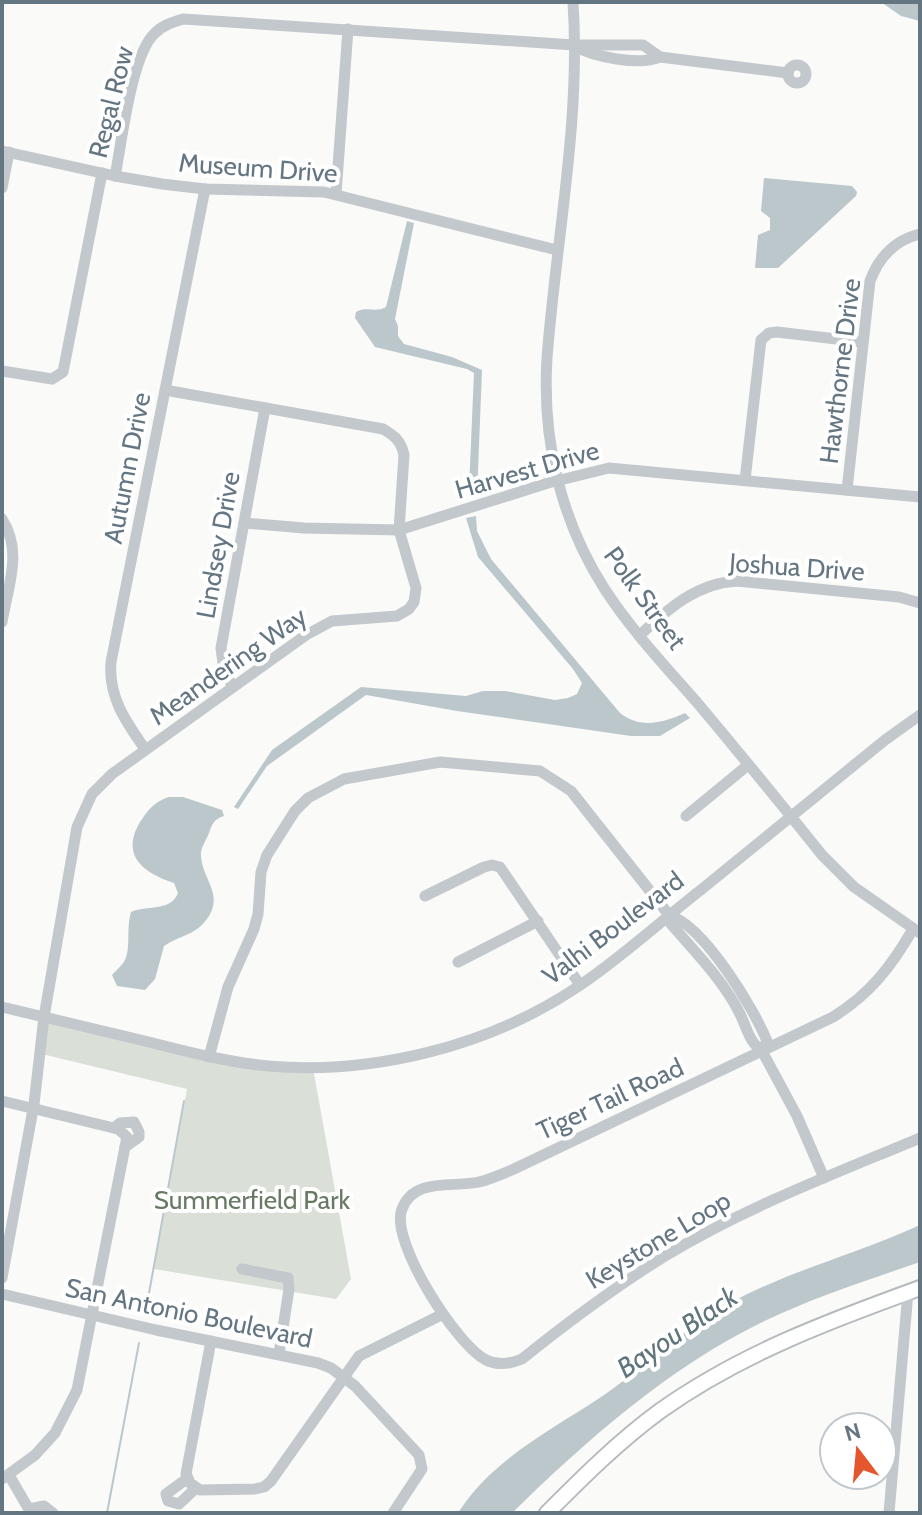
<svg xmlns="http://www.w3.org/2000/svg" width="922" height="1515" font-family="Cabin,sans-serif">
<rect width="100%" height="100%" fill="#fafaf8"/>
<!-- green -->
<path fill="#dadfd7" d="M44,1019l150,34 119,15 38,211 -15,20 -182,-30 33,-180 -145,-35z"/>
<!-- water -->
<g fill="#bbc7cb">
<path d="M881,2h39v19l-19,-5z"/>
<path d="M764,178l88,8 5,6 -1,4 -78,72h-23l3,-33 12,-5v-12l-9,-7z"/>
<path d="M407,221l7,2 -19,96 3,7v10l6,8 48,13 30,13 -5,126 -8,1v-8l5,-116 -7,-4 -92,-22 -20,-29 1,-6c11,-6 20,1 30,-5z"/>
<path d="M476,516l1,15 14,28 129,154c20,16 43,10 65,0l5,5 -30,18h-29l-174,-25 -91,-16 -99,71 -29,43 -4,-2 38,-57 89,-63 105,9 17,-5h22l50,9 13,-2 9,-4 5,-11 -9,-14 -95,-112 -12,-39z"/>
<path d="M169,797h14l39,13 2,6c-10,3 -12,8 -15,17 -3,8 -9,15 -8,23 1,22 22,38 8,60 -13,20 -27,18 -45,30l-9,33 -10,11 -28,-4 -5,-11c4,-5 10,-9 13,-15 6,-12 1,-32 6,-48 15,-7 40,0 47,-19l-4,-10c-30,-10 -54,-27 -34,-61 8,-12 15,-21 29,-25z"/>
<path d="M920,1225v37c-46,16 -93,31 -138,51 -103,45 -191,123 -270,200h-54c35,-55 94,-83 146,-118 42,-29 79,-66 124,-91 60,-33 129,-50 192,-79z"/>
</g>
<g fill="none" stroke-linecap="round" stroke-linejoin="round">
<!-- stream -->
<g stroke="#bbc7cb" stroke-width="2">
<path d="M145,1315l39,-214"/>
<path d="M107,1513l32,-170"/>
</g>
<defs>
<path id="major" d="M547,1513c36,-36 72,-72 113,-102 80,-57 169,-90 260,-123"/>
</defs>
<!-- major casing -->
<use href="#major" stroke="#b5babe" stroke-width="18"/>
<!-- minor -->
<g stroke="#c3c8cc" stroke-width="11">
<path d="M573,2c8,119 -17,238 -26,356 -5,81 13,161 57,230 27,42 63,80 96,118 41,49 82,99 122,149l32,32 66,46"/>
<path d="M575,46c18,11 65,20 85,11l128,16"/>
<circle cx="797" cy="74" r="9"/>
<path d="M2,151l113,25 47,8 43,5 119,3 233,58"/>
<path d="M115,176c7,-34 16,-121 40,-143 8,-8 18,-11 28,-14l391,26h69l17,12"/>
<path d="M2,188l7,-36"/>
<path d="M336,194l12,-165"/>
<path d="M2,371l50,8 11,-7 39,-199"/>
<path d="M745,480l16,-140 8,-7 8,-1 85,10"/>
<path d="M847,490l23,-209c9,-24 25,-41 50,-47"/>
<path d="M2,519c21,32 6,67 0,103"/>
<path d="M244,523l60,5 95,2 149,-47 61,-15 311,29"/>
<path d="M640,635c29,-27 57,-52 97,-54l162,16 21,6"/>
<path d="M233,687l-9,-16 -3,-23 44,-240"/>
<path d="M145,749c-19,-27 -37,-52 -34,-87l94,-473"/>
<path d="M686,816l62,-51"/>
<path d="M425,896l59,-29 8,-2 8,2 80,118"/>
<path d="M669,915c35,11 84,92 98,126l-5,10"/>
<path d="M913,929c-22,38 -43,65 -80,88l-319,152c-12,5 -23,10 -35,13 -26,6 -65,-5 -77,27 -13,31 55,137 84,151 12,6 24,4 36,-1 46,-37 93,-72 143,-103 81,-49 169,-82 255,-118"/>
<path d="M458,962l80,-41"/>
<path d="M2,1007c49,12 98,23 147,35 39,10 78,20 119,24 106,9 222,-20 311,-80 43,-29 82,-65 123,-97 61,-50 122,-99 183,-149l35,-25"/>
<path d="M209,1057l19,-70 26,-58 4,-15 3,-42 6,-17 28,-44 13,-13 36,-19 96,-17 100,9 31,20 98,124 2,9c24,28 53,57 69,90 7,14 9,28 22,37l35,65 27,62"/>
<path d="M2,1101l116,28 9,8 -2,10"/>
<path d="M242,1269l46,9 1,11 -10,65"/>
<path d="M2,1278l32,-174 10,-87 33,-190 15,-33 20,-20 194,-139 26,-14 65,-5 12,-7 5,-7 2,-14 -17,-58 5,-75c-3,-14 -9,-19 -21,-26l-218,-39"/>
<path d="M2,1294l154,36 162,33 13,5 24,18 64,69 3,14 -29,44"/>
<path d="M211,1341l-25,133 4,9 10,7 55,-1 9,-2 7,-6 88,-125 84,-42"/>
<path d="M9,1475l22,38"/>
<path d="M188,1478l-22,16 2,7 11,3 17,-16"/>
<path d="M2,1479l33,-24 20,-22 22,-43 48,-243 14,-10v-5l-5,-10 -14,1 -6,5"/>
<path d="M29,1509l15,-3 9,7"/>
<path d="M889,1513l19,-221"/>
</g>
<!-- major -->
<use href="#major" stroke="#fff" stroke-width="14"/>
</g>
<g text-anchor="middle" stroke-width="8" stroke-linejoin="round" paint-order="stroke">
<!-- street labels -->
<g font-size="26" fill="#657683" stroke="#fff">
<text transform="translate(111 102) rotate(-76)" y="9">Regal Row</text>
<text transform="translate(258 168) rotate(4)" y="9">Museum Drive</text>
<text transform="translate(840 371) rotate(-83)" y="9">Hawthorne Drive</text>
<text transform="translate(127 468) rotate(-79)" y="9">Autumn Drive</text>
<text transform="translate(527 470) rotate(-16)" y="9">Harvest Drive</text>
<text transform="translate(218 545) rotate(-80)" y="9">Lindsey Drive</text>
<text transform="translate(797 567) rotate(4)" y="9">Joshua Drive</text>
<text transform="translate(645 598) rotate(54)" y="9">Polk Street</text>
<text transform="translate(228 666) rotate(-35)" y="9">Meandering Way</text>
<text transform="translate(613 928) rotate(-37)" y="9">Valhi Boulevard</text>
<text transform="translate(610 1099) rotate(-25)" y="9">Tiger Tail Road</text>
<text transform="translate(658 1240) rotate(-31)" y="9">Keystone Loop</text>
<text transform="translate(189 1313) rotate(12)" y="9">San Antonio Boulevard</text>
</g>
<!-- park labels -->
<g font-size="26" fill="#687a64" stroke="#fff">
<text x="252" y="1209">Summerfield Park</text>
</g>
<!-- water labels -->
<g font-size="28" font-style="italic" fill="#60757c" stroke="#fff">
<text transform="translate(677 1332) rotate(-34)" y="10">Bayou Black</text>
</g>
</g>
<!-- border -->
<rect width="922" height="1515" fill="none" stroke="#657683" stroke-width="8"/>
<!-- north arrow -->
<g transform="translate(858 1451) rotate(344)"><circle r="38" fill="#ffffff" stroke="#c1c8cd" stroke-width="2"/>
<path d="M0-6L14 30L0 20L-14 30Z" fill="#e4572e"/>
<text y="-12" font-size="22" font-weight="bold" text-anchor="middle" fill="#657683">N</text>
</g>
</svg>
